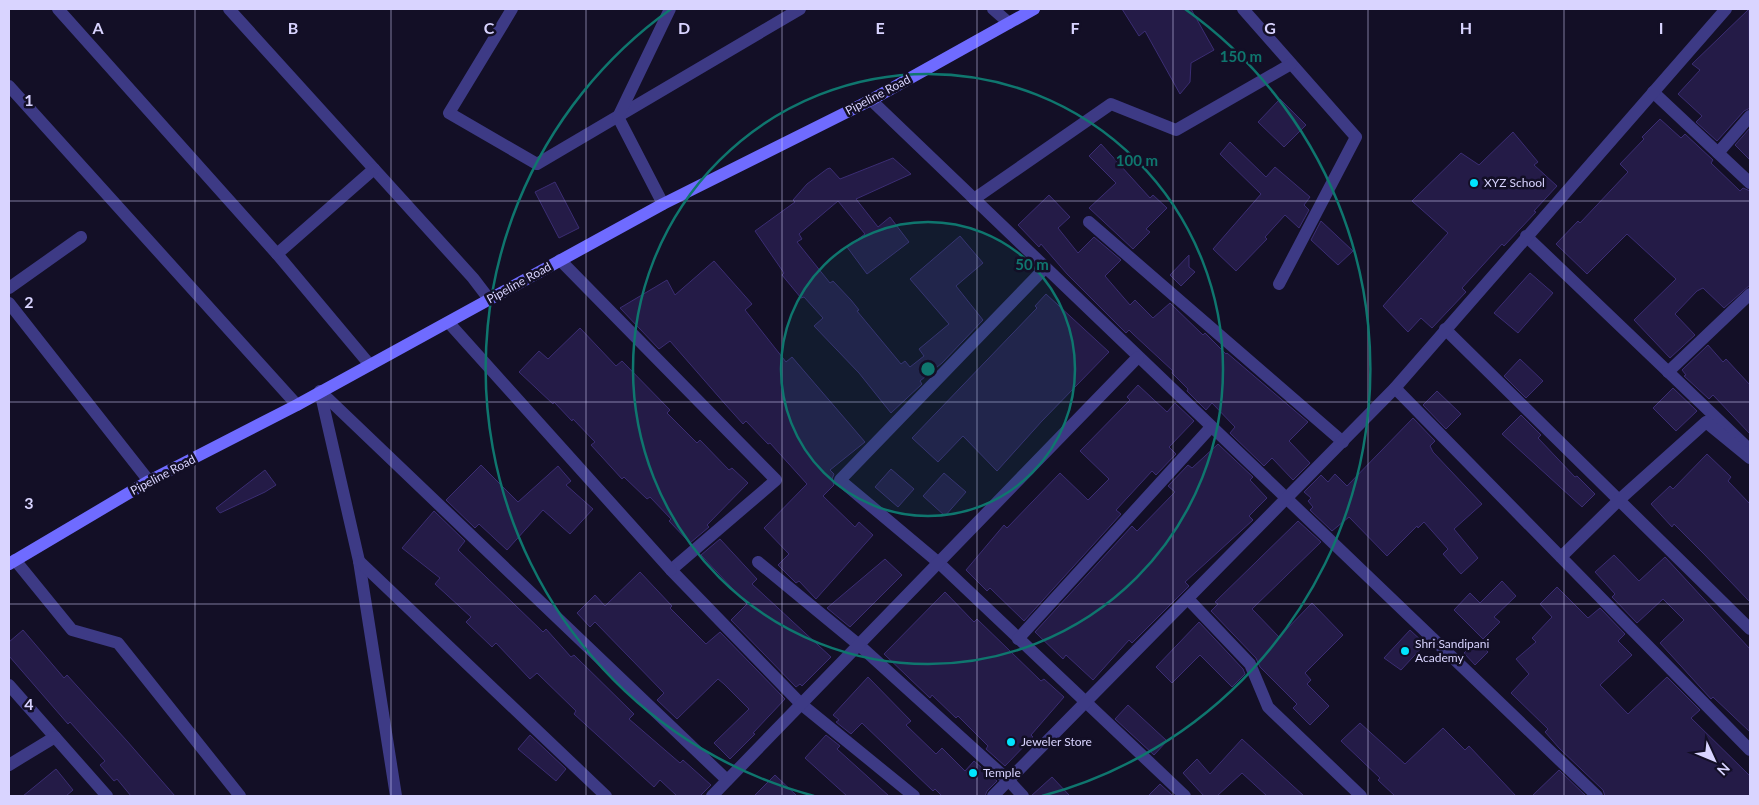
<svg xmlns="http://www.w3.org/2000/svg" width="1759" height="805" font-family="Lato,sans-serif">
<rect width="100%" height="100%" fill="#130f26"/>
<!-- building -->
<g fill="#241b47" stroke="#3b2d73">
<path d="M1122,9h69l23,41 -23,13 -1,19 -10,12 -35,-63 -6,5z"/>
<path d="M1749,9l1,99 -6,3 -27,30 -21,-19 6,-6 -24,-22 22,-24 -8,-6z"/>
<path d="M1280,99l26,26 -22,22 -26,-25z"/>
<path d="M1660,119l21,19 4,-4 28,26 -2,3 29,28 3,-3 7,3v94l-26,23 -21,-20 -6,3 -22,23 20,21 -25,23 -36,-38 42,-41 -49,-45 -40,40 -31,-30 22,-23 2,2 48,-51 -8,-8 24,-25 -2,-2z"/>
<path d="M1750,128v32l-15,-15z"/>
<path d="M1513,132l25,30 -4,3 23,21 -23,25 2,1 -32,34 -2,-2 -40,44 4,4 -34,36 -11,-10 -13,14 -25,-26 65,-73 -36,-32 49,-48 18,12z"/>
<path d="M1230,142l36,35 9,-10 35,30 -6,8 5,5 -10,18 -14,-13 -20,22 2,2 -31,32 -23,-22 48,-55 -41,-40z"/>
<path d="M1101,144l49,54 3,-3 14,13 -21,21 4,3 -17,17 -44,-41 27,-25 -27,-27z"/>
<path d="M893,158l18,16 -55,25 22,28 12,-10 19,25 -42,32 -20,-27 18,-13 -27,-33 -39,33 3,5 -5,3 33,41 3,-2 18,19 8,10 -2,1 44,53 4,-3 5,6 14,-11 -5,-7 30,-25 -39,-45 50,-43 23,27 -27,23 27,34 -41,43 -22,18 2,3 -31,29 -32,-40 -45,-47 9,-8 -19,-21 -3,1 -19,-23 2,-2 -29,-42 40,-29 -2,-2 14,-16 20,-15 3,-1 10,11z"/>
<path d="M555,182l24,46 -20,10 -24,-46z"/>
<path d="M1049,195l21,22 -12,11 20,25 16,-16 27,23 -16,16 25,29 5,-5 18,18 17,-15 33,32 2,-2 21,21 1,-1 81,69 -19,19 21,22 -17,17 -21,-22 -8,8 -34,-33 5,-6 -23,-24 -6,7 -19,-19 1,-2 -16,-16 1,-2 -40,-37 -4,-4 -3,3 -59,-59 -26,-30 -2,3 -21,-22z"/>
<path d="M1321,221l32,30 -15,14 -27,-25z"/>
<path d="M1189,255v12l6,5 -14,14 -11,-11z"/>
<path d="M714,261l38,43 -7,6 41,52 6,-5 73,85 -35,28 4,4 -2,5 2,6 -11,11 32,31 4,-5 14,13 -57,64 -17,-18 -3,2 -18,-18 11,-11 -25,-26 43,-44 -37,-41 -2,1 -22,-23 -3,3 -18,-20 -55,-63 -11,8 -39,-41 47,-28 8,15z"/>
<path d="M1530,273l23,20 -35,40 -24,-20z"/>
<path d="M1046,294l63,58 -67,69 -45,50 -34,-35 -25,26 -26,-24 125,-130 -2,-2z"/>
<path d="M580,328l36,38 6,-5 48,49 -3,3 30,30 3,-3 29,30 3,-2 16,15 -41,42 2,2 -19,16 -21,-22 2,-2 -21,-22 -3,2 -23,-22 -2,2 -31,-34 4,-3 -22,-23 -1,2 -18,-19 -1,2 -34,-32 20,-21 9,8z"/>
<path d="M1708,345l15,17 3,-3 24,26v49l-37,-39 -4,4 -25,-23 2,-1 -4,-5z"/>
<path d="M1520,359l23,22 -17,17 -22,-22z"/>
<path d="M1138,385l29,27 8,-9 19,18 -25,26 7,7 -20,21 -4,-4 -36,39 5,4 -97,107 -34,-33 -3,3 -21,-21 38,-45 3,3 53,-55 28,27 21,-21 -29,-28 50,-51 -3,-3z"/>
<path d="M1673,388l24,23 -21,20 -23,-23z"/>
<path d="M1437,391l24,23 -15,15 -23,-24z"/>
<path d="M1521,415l20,20 -3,3 37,39 2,-1 18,18 -13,13 -80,-73z"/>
<path d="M1413,418l22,23 -5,5 3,6 49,52 -28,25 24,29 -17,16 -18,-20 5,-5 -24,-27 -6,6 -1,-2 -30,30 -38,-39 -17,14 -22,-21 3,-3 -5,-6 3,-3 -7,-6 17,-17 7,7 7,-8 12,12z"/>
<path d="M1218,444l35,33 -3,3 17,18 -18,18 4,4 -68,62 4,4 -57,57 -3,-3 -36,40 -27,-25 -3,4 -28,-27 97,-106 5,5 38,-39 -7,-6 20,-21 4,3z"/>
<path d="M1707,454l24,23 -3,4 22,23v98l-46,-48 -30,-30 -2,3 -21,-23 19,-18 3,3z"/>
<path d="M481,465l37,37 40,-36 13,15 -5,4 27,24 -23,25 -27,-24 -36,40 -28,-26 -4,4 -29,-28z"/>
<path d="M891,469l23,20 -16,18 -23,-20z"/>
<path d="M265,470l11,15 -11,7 -45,21 -4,-5z"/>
<path d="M944,473l22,19 -21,24 -22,-20z"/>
<path d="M434,511l31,30 -7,9 85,82 3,-3 25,28 3,-2 60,59 -5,5 51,44 3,-3 28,25 -11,11h-23l-17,-16 -6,7 -80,-73 2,-3 -39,-38 -7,6 -34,-36 -4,4 -26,-25 5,-5 -36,-33 5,-6 -38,-30z"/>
<path d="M1298,521l23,21 -69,67 27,28 33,-34 31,32 -38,38 6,7 -4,4 22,22 -19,19 -17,-17 4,-4 -37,-37 -4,-9 -45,-47 7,-7 -3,-2z"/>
<path d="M720,539l37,40 -5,5 79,73 -29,29 -2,-2 -4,3 -65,-67 16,-16 -46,-49z"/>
<path d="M1614,555l25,26 26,-24 85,92v83l-37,-35 -2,2 -51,-56 24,-23 -21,-21 -26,24 -25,-26 3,-3 -20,-22z"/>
<path d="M885,559l17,16 -52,52 -23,-19z"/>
<path d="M640,572l32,34 -2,2 36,36 14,-12 65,67 -32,34 2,1 -25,25 -16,-16 35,-34 -25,-25 -6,-5 -41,40 -20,-19 7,-7 -69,-71 -5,5 -13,-14 18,-18 10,11z"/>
<path d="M1502,581l14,15 -22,21 6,5 -17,17 -29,-29 16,-17 10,10z"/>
<path d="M1557,587l31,31 12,-10 25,26 -7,7 14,14 -32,30 28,29 39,-37 33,33 -9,8 59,58v20h-145l-2,-6 -44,-42 -14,-16 3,-3 -37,-36 18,-19 -13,-15 20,-17 -4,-4 20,-21 -12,-13z"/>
<path d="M945,592l29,30 3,-3 64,62 3,-2 20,18 -33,38 2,2 -28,29 -19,-17 2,-3 -30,-30 -2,2 -24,-23 -2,3 -46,-44z"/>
<path d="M1199,622l44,47 2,5 -13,13 -32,-32 -28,28 -16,-16z"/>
<path d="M23,630l41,48 3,-3 60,66 48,55h-44l-14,-17 -3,2 -14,-16 5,-4 -35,-39 -2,2 -59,-68v-14z"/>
<path d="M1410,630l15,14 -24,26 -17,-12z"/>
<path d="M1477,640l11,12 -13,13 -11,-12z"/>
<path d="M868,677l43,44 -5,4 30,29 6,-6 23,23 9,-10 23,20 -10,10 -2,5h-43l-7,-7 -2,2 -71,-68 -11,11 -15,-12 3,-2 -6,-5z"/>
<path d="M1128,705l39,36 -13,14 -39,-36z"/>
<path d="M1360,723l45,41 38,-36 22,22 4,-4 47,50h-121l-17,-16 2,-2 -39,-37z"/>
<path d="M530,735l36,34 -10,12 -38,-32z"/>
<path d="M826,735l14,11 -3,3 52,47h-42l-42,-38z"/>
<path d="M1242,739l62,57h-37l-25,-23 -25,23h-13l-21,-23 14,-14 13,15z"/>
<path d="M56,769l17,21 -7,6h-43z"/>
<path d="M1559,770l27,26h-54z"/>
<path d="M775,775l22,21h-43z"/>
<path d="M1052,777l18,19h-39z"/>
<path d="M1160,784l13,12h-25z"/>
</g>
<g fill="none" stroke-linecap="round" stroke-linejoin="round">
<!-- street -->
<g stroke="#3d3a85" stroke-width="12">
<path d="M58,9l219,245 93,111"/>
<path d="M229,9l244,269 16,21"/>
<path d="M512,9l-63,104 88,51 263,-155"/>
<path d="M993,9l16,14"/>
<path d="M1243,9l113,128 -77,147"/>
<path d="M9,86l288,319"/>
<path d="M1653,92l97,91"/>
<path d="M871,100l726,696"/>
<path d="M1718,153l32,-37"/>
<path d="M974,199l137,-95 65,26 115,-66"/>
<path d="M663,204l-45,-87 52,-108"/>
<path d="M1089,222l254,220"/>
<path d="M1526,236l224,214"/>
<path d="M277,254l97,-85"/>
<path d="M560,260l216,220 -105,90 130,134 113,92"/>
<path d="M1045,268l-205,212 99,83 246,233"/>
<path d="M9,288l72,-51"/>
<path d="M9,303l140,178"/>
<path d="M449,323l222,247"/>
<path d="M1445,329l305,300"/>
<path d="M1668,372l82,-78"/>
<path d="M1395,388l355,362"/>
<path d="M320,391l407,389"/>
<path d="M320,391l39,170 37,235"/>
<path d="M1561,557l58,-57 87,-78 44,36"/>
<path d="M15,560l57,70 46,13 122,153"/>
<path d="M359,561l247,235"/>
<path d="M758,562l101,83 150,136 14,15"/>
<path d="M1188,599l62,65 18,43 93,89"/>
<path d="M1018,639l193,-212"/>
<path d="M9,685l98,111"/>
<path d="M9,765l46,-28"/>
<path d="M712,796l426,-439"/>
<path d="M993,796l402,-408 331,-379"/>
</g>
<!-- secondary -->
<path stroke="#6f6bff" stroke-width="12" d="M9,564l140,-83 148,-76 366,-201 208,-104 163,-91"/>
</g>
<!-- grid -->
<path fill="none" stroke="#d9d4ff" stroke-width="1" stroke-opacity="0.55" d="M195,9v787M391,9v787M586,9v787M782,9v787M977,9v787M1173,9v787M1368,9v787M1564,9v787M9,201h1741M9,402h1741M9,604h1741"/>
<!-- distance rings -->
<circle cx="928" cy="369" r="147" fill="#0f766e" fill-opacity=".12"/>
<g fill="none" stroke="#0f766e" stroke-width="2.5">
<circle cx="928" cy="369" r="147"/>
<circle cx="928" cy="369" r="295"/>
<path d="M814 796A442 442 0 0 1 671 9M1185 9A442 442 0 0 1 1042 796"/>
</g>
<!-- markers -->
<g fill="#00e5ff" stroke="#130f26" stroke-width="2">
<circle cx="1474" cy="183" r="5"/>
<circle cx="1405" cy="651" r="5"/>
<circle cx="1011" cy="742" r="5"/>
<circle cx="973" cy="773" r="5"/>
</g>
<g text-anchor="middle" stroke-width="5" stroke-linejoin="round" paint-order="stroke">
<!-- street labels -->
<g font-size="12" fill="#d9d4ff" stroke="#130f26">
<text transform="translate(878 95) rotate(-28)" y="4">Pipeline Road</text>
<text transform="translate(519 283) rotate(-29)" y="4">Pipeline Road</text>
<text transform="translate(163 475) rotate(-28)" y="4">Pipeline Road</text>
</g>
<!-- poi labels -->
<g font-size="12" fill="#d9d4ff" stroke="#130f26" text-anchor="start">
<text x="1484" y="187">XYZ School</text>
<text x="1415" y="648">Shri Sandipani<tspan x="1415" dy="14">Academy</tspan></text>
<text x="1021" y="746">Jeweler Store</text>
<text x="983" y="777">Temple</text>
</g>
</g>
<g font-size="16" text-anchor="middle" font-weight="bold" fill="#d9d4ff" stroke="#130f26" stroke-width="5" stroke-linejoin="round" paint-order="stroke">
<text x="98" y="34">A</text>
<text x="293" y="34">B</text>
<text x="489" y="34">C</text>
<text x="684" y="34">D</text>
<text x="880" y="34">E</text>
<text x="1075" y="34">F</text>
<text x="1270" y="34">G</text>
<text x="1466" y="34">H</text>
<text x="1661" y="34">I</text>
<text x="29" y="106">1</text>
<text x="29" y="308">2</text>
<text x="29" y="509">3</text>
<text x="29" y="710">4</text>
</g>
<circle cx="928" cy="369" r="8" fill="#0f766e" stroke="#130f26" stroke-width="2.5"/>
<g font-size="15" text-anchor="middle" font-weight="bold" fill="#0f766e" stroke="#130f26" stroke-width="5" stroke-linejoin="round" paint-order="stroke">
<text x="1241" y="62">150 m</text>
<text x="1137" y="166">100 m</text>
<text x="1032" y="270">50 m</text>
</g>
<!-- border -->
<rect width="1759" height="805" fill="none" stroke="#d9d4ff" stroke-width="20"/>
<!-- north arrow -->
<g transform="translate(1714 760) rotate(134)" stroke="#130f26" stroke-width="4" paint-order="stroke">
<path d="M0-4L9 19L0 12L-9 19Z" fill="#d9d4ff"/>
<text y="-8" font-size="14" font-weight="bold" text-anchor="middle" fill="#d9d4ff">N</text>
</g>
</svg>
